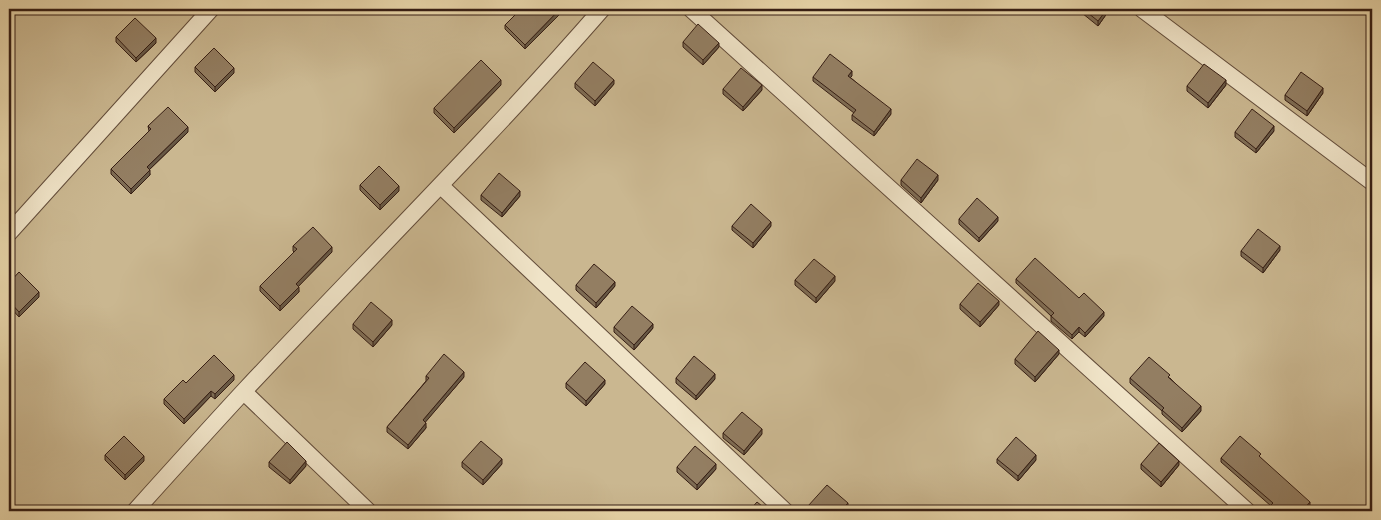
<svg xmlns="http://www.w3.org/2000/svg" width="1381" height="520" font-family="'Gentium Book Plus',serif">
<rect width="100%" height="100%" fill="#e8d6aa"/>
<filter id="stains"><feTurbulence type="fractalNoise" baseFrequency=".004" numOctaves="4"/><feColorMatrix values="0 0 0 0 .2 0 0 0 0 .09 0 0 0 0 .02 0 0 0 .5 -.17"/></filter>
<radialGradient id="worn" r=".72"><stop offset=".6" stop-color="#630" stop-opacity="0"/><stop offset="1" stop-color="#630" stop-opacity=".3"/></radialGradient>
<!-- green -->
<rect fill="#cab790" stroke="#806a52" x="9" y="9" width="1363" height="502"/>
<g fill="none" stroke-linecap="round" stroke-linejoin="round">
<defs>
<g id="lane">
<path d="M691,9l556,502"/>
<path d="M1142,9l230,173"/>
<path d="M441,186l344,325"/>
<path d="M9,233l202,-224"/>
<path d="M244,392l124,119"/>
<path d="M135,511c36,-40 72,-80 109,-120 119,-127 243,-250 358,-382"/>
</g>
</defs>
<!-- lane casing -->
<use href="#lane" stroke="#624c3a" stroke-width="18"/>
<!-- lane -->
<use href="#lane" stroke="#f0e4c8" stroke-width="16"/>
</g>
<!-- wall -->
<g fill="#7e6c54" stroke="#361e14">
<path d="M521,9h44l-40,40 -20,-20v-4z"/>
<path d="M1077,9h33l-12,17z"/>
<path d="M116,37l40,6 -20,19 -20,-20z"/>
<path d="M683,42l36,5 -16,18 -20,-18z"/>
<path d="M195,67l39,6 -19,19 -20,-20z"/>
<path d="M852,76l-2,1 41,37 -17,22 -22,-16v-5l2,-2 -41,-32v-4z"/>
<path d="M575,83l39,1 -19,22 -20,-18z"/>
<path d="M501,85l-47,48 -20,-20v-5z"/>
<path d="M1226,85l-18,23 -21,-17v-5z"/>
<path d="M723,89l39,1 -19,21 -20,-17z"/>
<path d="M1323,93l-16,23 -22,-16v-5z"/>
<path d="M148,126l40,6 -39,38 1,5 -19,19 -20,-20v-5l38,-38z"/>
<path d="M1274,131l-18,22 -21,-16v-5z"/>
<path d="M901,180h37l-17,23 -20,-18z"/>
<path d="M360,185l39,6 -19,19 -20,-20z"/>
<path d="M481,195l39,1 -18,21 -21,-17z"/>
<path d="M959,219l39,2 -19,21 -20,-18z"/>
<path d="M732,226h39l-18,22 -21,-18z"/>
<path d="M293,246l39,6 -34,34 1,6 -19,19 -20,-20v-5l34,-34 -1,-1z"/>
<path d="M1280,250l-17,23 -22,-17v-5z"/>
<path d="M1016,279l63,19 25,18 -19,21 -6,-5 -7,7 -21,-18v-5l-35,-33z"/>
<path d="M795,280l40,1 -19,22 -21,-18z"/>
<path d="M9,283l30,14 -20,20 -10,-11z"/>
<path d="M576,285l39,1 -19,22 -20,-18z"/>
<path d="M960,304l39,1 -19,22 -20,-18z"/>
<path d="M353,324l39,1 -19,22 -20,-18z"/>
<path d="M614,327l39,1 -19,22 -20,-18z"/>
<path d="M1059,354l-24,28 -20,-18v-5z"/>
<path d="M426,376l38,1 -39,45 1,6 -18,21 -21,-17v-5l39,-46z"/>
<path d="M676,378l39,1 -19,21 -20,-17z"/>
<path d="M1130,378h40l31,33 -19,21 -20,-18v-3l-32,-28z"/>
<path d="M234,380l-19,19 -4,-3 -27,28 -20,-20v-5l22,-16z"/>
<path d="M566,383l39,1 -19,22 -20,-18z"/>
<path d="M723,433l39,1 -18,21 -21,-17z"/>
<path d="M105,455l39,6 -19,19 -20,-20z"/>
<path d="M1221,458h40l49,49 -4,4h-33l-2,-1v-4l-50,-44z"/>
<path d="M997,459l39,1 -18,21 -21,-18z"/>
<path d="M269,462l37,4 -16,18 -21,-17z"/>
<path d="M462,462l40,2 -19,21 -21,-18z"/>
<path d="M1141,464l38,1 -18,22 -20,-18z"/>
<path d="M677,467l39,2 -19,21 -20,-18z"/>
<path d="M808,506l40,1 -4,4h-35z"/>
</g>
<!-- shaded-wall -->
<g fill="#675845" stroke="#361e14">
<path d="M560,9h5l-40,40v-4z"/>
<path d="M1107,9h3l-12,17v-5z"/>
<path d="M156,38v5l-20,19v-4z"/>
<path d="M719,43v4l-16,18v-5z"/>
<path d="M234,68v5l-19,19v-5z"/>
<path d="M852,71v5l-4,4v-4z"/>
<path d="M501,80v5l-47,48v-5z"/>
<path d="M614,80v4l-19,22v-5z"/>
<path d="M1226,80v5l-18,23v-5z"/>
<path d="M762,85v5l-19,21v-4z"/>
<path d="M1323,88v5l-16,23v-5z"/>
<path d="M891,109v5l-17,22v-4z"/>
<path d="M1274,126v5l-18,22v-4z"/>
<path d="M188,127v5l-41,40v-5z"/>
<path d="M150,170v5l-19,19v-5z"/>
<path d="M938,175v5l-17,23v-5z"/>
<path d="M399,186v5l-19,19v-5z"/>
<path d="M520,191v5l-18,21v-4z"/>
<path d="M998,217v4l-19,21v-4z"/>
<path d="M771,222v4l-18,22v-5z"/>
<path d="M1280,246v4l-17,23v-5z"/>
<path d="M332,247v5l-36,37v-5z"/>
<path d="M835,276v5l-19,22v-5z"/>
<path d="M615,282v4l-19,22v-5z"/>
<path d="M299,287v5l-19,19v-5z"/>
<path d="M39,292v5l-20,20v-5z"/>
<path d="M999,301v4l-19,22v-5z"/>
<path d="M1104,312v4l-19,21v-4z"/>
<path d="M392,320v5l-19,22v-5z"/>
<path d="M653,324v4l-19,22v-5z"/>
<path d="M1079,327v5l-7,7v-4z"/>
<path d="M1059,350v4l-24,28v-5z"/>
<path d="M464,372v5l-41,48v-5z"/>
<path d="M715,374v5l-19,21v-4z"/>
<path d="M234,375v5l-19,19v-5z"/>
<path d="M605,380v4l-19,22v-5z"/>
<path d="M211,391v5l-27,28v-5z"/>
<path d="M1201,406v5l-19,21v-4z"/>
<path d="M426,423v5l-18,21v-4z"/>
<path d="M762,429v5l-18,21v-4z"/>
<path d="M1036,455v5l-18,21v-5z"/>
<path d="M144,456v5l-19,19v-5z"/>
<path d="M502,459v5l-19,21v-5z"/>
<path d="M306,461v5l-16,18v-4z"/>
<path d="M1179,461v4l-18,22v-5z"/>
<path d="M716,464v5l-19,21v-5z"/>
<path d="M1310,502v5l-4,4h-4z"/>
<path d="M848,503v4l-4,4h-4z"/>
</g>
<!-- building -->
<g fill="#937e62" stroke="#361e14">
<path d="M521,9h39l-35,36 -20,-20z"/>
<path d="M1083,9h24l-9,12z"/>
<path d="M135,18l21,20 -20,20 -20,-21z"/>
<path d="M698,24l21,19 -16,17 -20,-18z"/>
<path d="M214,48l20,20 -19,19 -20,-20z"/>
<path d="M830,54l22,17 -4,5 43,33 -17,23 -22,-17 4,-5 -43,-33z"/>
<path d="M481,60l20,20 -47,48 -20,-20z"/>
<path d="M593,62l21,18 -19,21 -20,-18z"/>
<path d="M1204,64l22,16 -18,23 -21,-17z"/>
<path d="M741,68l21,17 -19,22 -20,-18z"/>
<path d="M1301,72l22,16 -16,23 -22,-16z"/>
<path d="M168,107l20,20 -41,40 3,3 -19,19 -20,-20 40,-40 -3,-3z"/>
<path d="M1252,109l22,17 -18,23 -21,-17z"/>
<path d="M917,159l21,16 -17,23 -20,-18z"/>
<path d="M379,166l20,20 -19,19 -20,-20z"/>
<path d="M499,173l21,18 -18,22 -21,-18z"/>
<path d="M977,198l21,19 -19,21 -20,-19z"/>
<path d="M751,204l20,18 -18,21 -21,-17z"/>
<path d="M313,227l19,20 -36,37 3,3 -19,19 -20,-20 37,-37 -4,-3z"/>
<path d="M1258,229l22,17 -17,22 -22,-17z"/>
<path d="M1035,258l44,40 5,-5 20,19 -19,21 -6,-6 -7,8 -21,-19 3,-3 -38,-34z"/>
<path d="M814,259l21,17 -19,22 -21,-18z"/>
<path d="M594,264l21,18 -19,21 -20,-18z"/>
<path d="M19,272l20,20 -20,20 -10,-11v-18z"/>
<path d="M978,283l21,18 -19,21 -20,-18z"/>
<path d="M371,302l21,18 -19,22 -20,-18z"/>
<path d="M632,306l21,18 -19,21 -20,-18z"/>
<path d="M1038,331l21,19 -24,27 -20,-18z"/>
<path d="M444,354l20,18 -41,48 3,3 -18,22 -21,-18 42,-49 -3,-2z"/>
<path d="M214,355l20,20 -19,19 -4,-3 -27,28 -20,-20 19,-19 3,3z"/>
<path d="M694,356l21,18 -19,22 -20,-18z"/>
<path d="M1149,357l21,18 -2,2 33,29 -19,22 -20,-18 2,-2 -34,-30z"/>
<path d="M585,362l20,18 -19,21 -20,-18z"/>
<path d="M742,412l20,17 -18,22 -21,-18z"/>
<path d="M124,436l20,20 -19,19 -20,-20z"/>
<path d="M1240,436l21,18 -2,2 51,46 -8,9h-24l-7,-6 2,-2 -52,-45z"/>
<path d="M1016,437l20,18 -18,21 -21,-17z"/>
<path d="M481,441l21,18 -19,21 -21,-18z"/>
<path d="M287,442l19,19 -16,19 -21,-18z"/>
<path d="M1159,443l20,18 -18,21 -20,-18z"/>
<path d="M695,446l21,18 -19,21 -20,-18z"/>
<path d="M827,485l21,18 -8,8h-26l-6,-5z"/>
<path d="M757,502l11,9h-19z"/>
</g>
<!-- margin -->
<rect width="1381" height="520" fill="none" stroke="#e8d6aa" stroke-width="30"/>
<rect x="10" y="10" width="1361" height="500" fill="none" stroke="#361e14" stroke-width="2.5"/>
<rect x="15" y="15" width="1351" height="490" fill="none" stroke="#361e14"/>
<rect width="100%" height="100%" filter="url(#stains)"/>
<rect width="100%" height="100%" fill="url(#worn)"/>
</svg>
